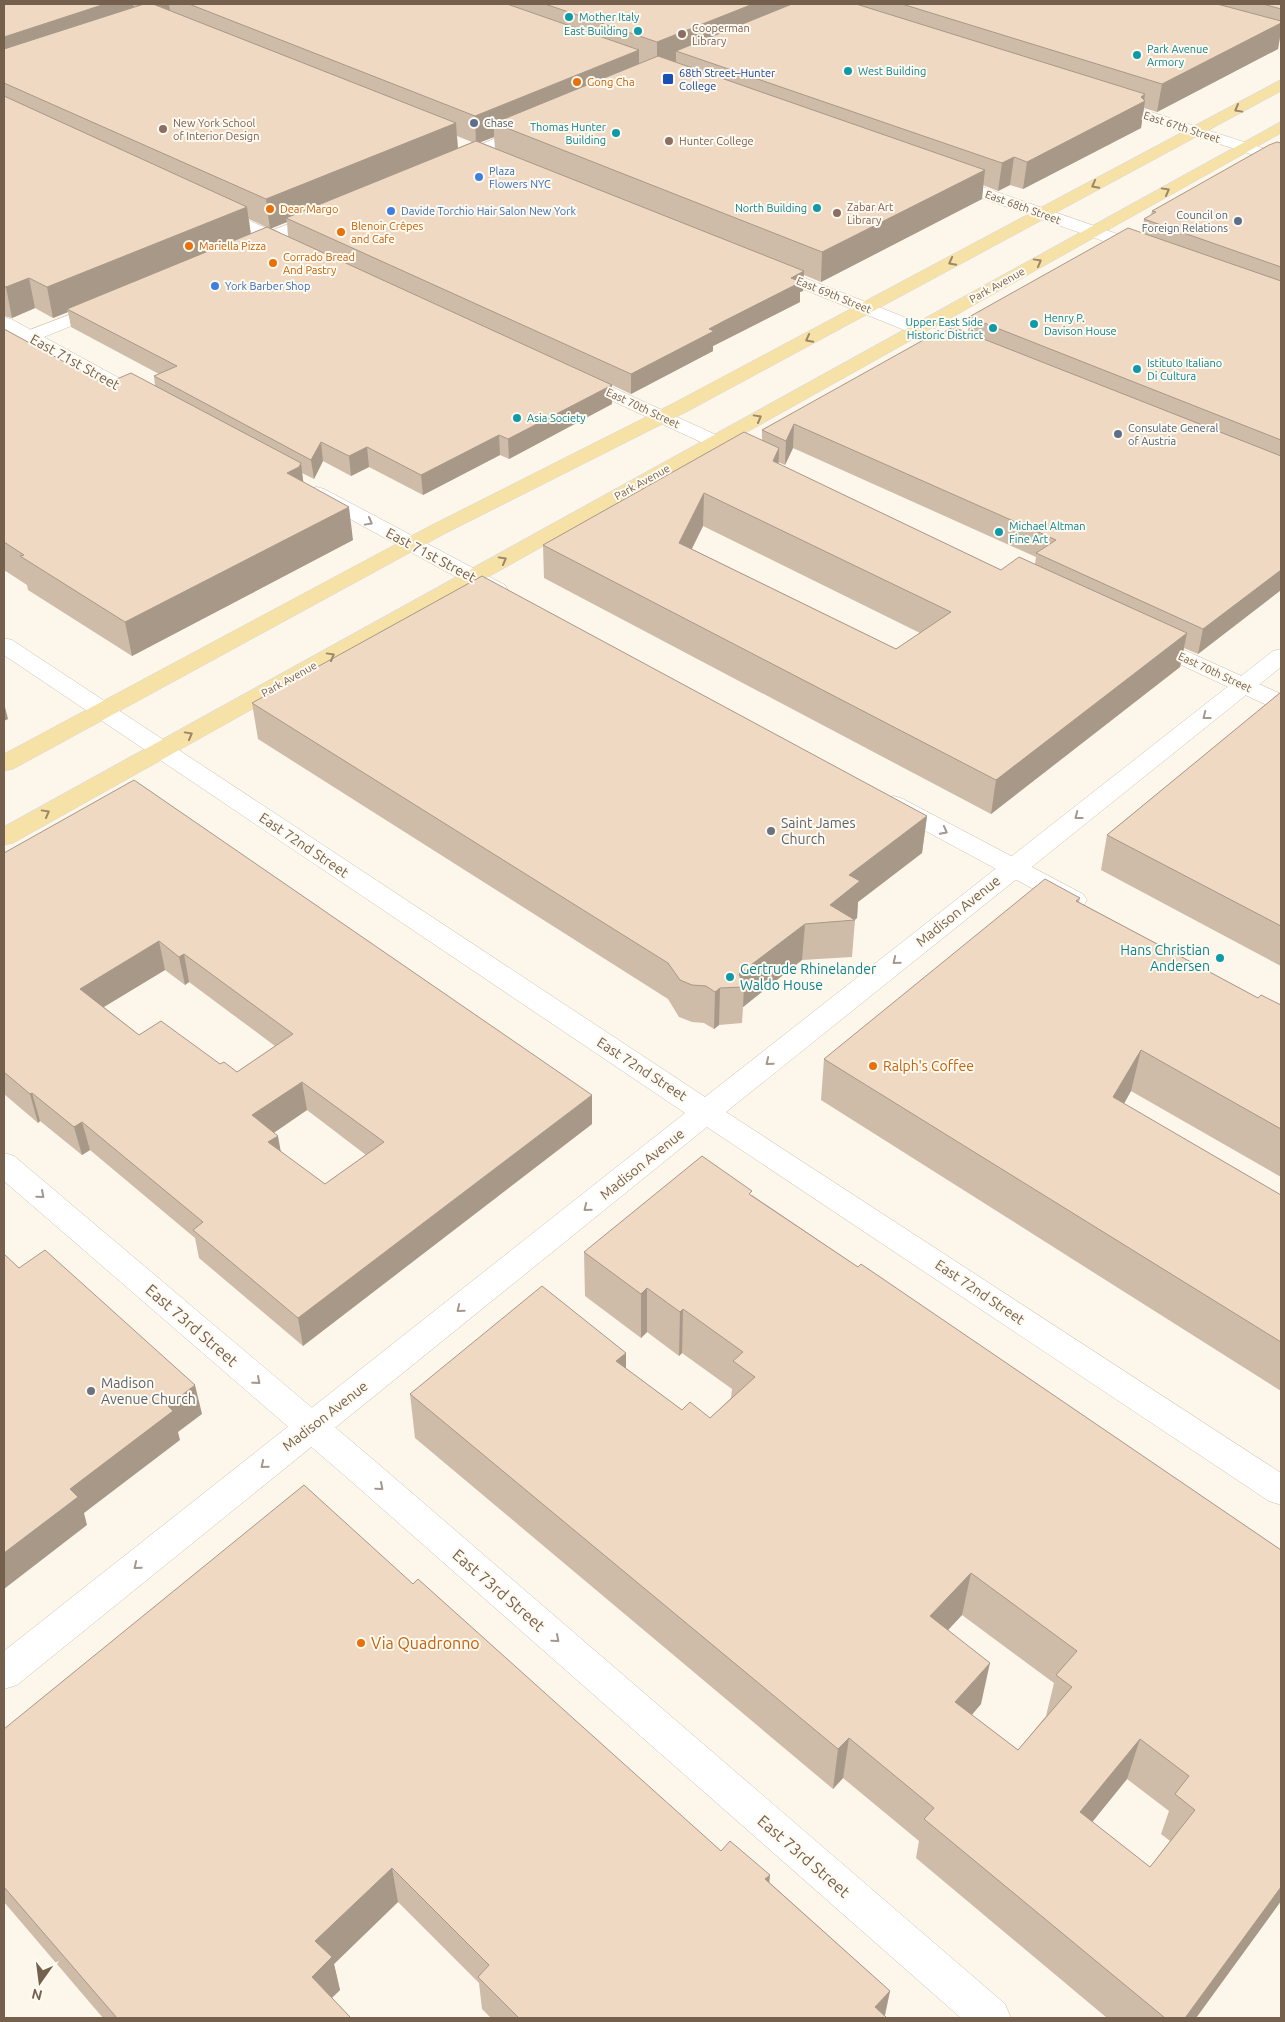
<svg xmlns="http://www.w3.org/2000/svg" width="1285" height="2022" font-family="Ubuntu,sans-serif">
<rect width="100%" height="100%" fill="#fcf7ea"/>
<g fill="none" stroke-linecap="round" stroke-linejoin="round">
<defs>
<g id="minor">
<path d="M1108,98l173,56v10l-178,-58 -3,-3 3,-3z"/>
<path d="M948,175l204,71 3,4 -3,4 -6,1 -6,-1 -198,-70 -2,-4 2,-4z"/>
<path d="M216,206l82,36 3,4 -3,4 -6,1 -6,-1 -76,-35 -2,-4 2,-4z"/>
<path d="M769,264l209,82 2,4 -2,4 -7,2 -7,-2 -201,-81 -3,-4 3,-4z"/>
<path d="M4,317l7,2 139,76 3,4 -3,4 -7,2 -7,-2 -132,-73z"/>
<path d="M579,372l170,78 3,4 -3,4 -7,2 -7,-2 -163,-76 -3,-4 3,-4z"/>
<path d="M317,487l7,2 181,96 3,5 -3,5 -8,2 -8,-2 -179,-98 -3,-4 3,-4z"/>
<path d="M1149,634l132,60v16l-8,-2 -132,-62 -3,-5 3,-5z"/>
<path d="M894,796l9,3 180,95 4,6 -4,6 -9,3 -9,-3 -180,-97 -3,-5 3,-5z"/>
<path d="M4,1153l10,3 362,306 629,542 6,14h-50l-609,-536 -348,-301z"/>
</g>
<g id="secondary">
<path d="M530,124l6,2 2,3 -2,3 -76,32h-12l-2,-3 2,-3z"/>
<path d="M322,211l6,1 3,4 -3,4 -76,31 -6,1 -6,-1 -3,-4 3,-4z"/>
<path d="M105,301l6,1 3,4 -3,4 -107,43v-13z"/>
<path d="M4,638l8,2 693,457 568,-446 8,-2v18l-555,445 555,361v32l-12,-4 -562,-374 -690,558 -13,4v-38l681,-538 -681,-458z"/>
</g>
<g id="primary">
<path d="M1281,80v11l-593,320 -244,123 -431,235 -9,2v-17l426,-228 244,-123z"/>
<path d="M1281,122v11l-1268,710 -9,2v-18z"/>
</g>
</defs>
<!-- minor casing -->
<use href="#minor" stroke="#cdc0b0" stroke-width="1"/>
<!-- secondary casing -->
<use href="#secondary" stroke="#d0c1ad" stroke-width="1"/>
<!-- primary casing -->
<use href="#primary" stroke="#dbd6d1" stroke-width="1"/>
<!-- minor -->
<use href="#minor" fill="#fff" fill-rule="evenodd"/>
<!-- secondary -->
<use href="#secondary" fill="#fff" fill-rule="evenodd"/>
<!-- primary -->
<use href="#primary" fill="#f6e1a6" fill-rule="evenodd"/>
</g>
<!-- wall -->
<g fill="#cebba8" fill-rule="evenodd">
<path d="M4,4h1277v33h-1l-2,12 -121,63 -13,-4 -3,20 -118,61 -13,-4 -12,6 -15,-6 -1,14 -161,83 -17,-7 -1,16 -3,1v10l-77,39 -10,5v5l-82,43 -19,-9v19l-103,55 -9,-4 -77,40 -54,-28 -18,9 -28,-15 -9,18 -12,-6 1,9 50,58 -221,116 -104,-66 -1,-5 -23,-15v-241l101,55 50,2 -1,-10 5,-2 -88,-47 -3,-15 -15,6 -18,-10 -23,10 -8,-2zM457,136l15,6 -14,6zM494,137l1,11 -15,-6zM249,219l17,8 -15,7zM287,222l1,15 -17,-9z"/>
<path d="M1281,143v447l-83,64 -14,-6 -4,19 -189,147 -447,-236 -1,-33 219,-105v-10l169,-91 37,-6 1,-16 173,-84 2,-14 7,-4 1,-4zM793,448l243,109 -1,7 -34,6 -223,-106v-2l7,3zM703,526l217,107 -24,16 -204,-100z"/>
<path d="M1281,692v274l-180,-96 6,-35z"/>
<path d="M252,703l675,113 -5,37 -64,49 -1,16 -2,2 -3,37 -50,3 -59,47 -1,16 -23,2 -5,4 -10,-6 -12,-1 -13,-5 -11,-18 -410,-260z"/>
<path d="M4,853l588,271 -289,222 -104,-88 -4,-20 -105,-88 -8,5 -42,-34 -2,2 -34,-29zM165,970l20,15 4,-3 86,64 -38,26 -17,-8 -81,-29 -35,-28zM307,1110l59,45 -41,29 -44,-32 -7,-19z"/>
<path d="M1080,898l-1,4 179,96 23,7v172l-150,-86 -7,13 157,91v196l-460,-291 3,-41z"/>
<path d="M752,1195l106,72 423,283v351l-85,117h-89l-191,-160 3,-17 -76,-63 -10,11 -418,-351 -5,-44 216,-25 56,41 28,8 21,-20 1,-9 -50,-36 -3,3 -32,-24 -6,6 -56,-42 -1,-44zM962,1615l92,68 -8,33 -28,34 -46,-35 9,-11 -33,-74zM1127,1779l42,32 -8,23 9,7 -20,26 -58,-45z"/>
<path d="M413,1584l308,267 48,31 121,109 -5,25 2,2h-396l-9,-9 -3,-26 -81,-81 -64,62 6,26 -8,8 19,20h-248l-99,-116v-173z"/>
</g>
<!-- shaded-wall -->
<g fill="#a89888">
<path d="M105,4h28l3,18 -132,44v-29z"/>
<path d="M153,4h16l1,6 -16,5z"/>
<path d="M753,4h47l-124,47v11l-19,8v-28z"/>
<path d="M1281,23v8l-3,18 -121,63 5,-28z"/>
<path d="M639,50v27l-145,46v14l-18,7 -1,-28z"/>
<path d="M1145,94l-1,8 1,-1 -4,27 -118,61 4,-27z"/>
<path d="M456,123l2,29 -172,66 1,4 -17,7 -4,-30z"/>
<path d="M1014,157l-4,28 -12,6 4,-28z"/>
<path d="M985,170l-3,29 -161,83 1,-30z"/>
<path d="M247,207l4,30 -184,72 1,3 -15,6 -6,-31z"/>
<path d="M804,271l-1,20 -3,1v10l-77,39 -10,5v5l-82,43v-20l78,-45 82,-51z"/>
<path d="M29,278l6,30 -23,10 -6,-31z"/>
<path d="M612,385v19l-103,55 -1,-20z"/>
<path d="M794,424l-1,24 -8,17 1,-24z"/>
<path d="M499,435l1,20 -77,40 -2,-20z"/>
<path d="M321,442l2,19 -9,18 -3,-19z"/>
<path d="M367,447l2,20 -18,9 -2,-20z"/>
<path d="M779,448l-1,32 -5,-19z"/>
<path d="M301,463l4,33 -18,-23z"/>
<path d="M704,493l-1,33 -25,50 1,-33z"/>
<path d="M349,507l4,33 -221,116 -7,-34z"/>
<path d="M1281,570v20l-83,64 5,-25z"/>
<path d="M1187,633l-7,34 -189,147 5,-34z"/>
<path d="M4,703l4,16 -4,2z"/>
<path d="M927,816l-5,37 -64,49 -1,16 -3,2 -24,-15 19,-30z"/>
<path d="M805,924l-3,36 -59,47 1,-20 -5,-13z"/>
<path d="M159,941l6,29 -78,47 -7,-28z"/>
<path d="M184,954l5,28 -4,3 -6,-28z"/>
<path d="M720,988l-1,37 -5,4 1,-37z"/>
<path d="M1141,1050l-10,41 -27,47 9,-41z"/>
<path d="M302,1082l5,28 -50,34 -5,-29z"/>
<path d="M32,1093l8,28 -2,2 -8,-29z"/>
<path d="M592,1095v29l-289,222 -5,-28z"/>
<path d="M82,1122l8,28 -8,5 -8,-28z"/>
<path d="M278,1136l5,28 -15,-22z"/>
<path d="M647,1288v44l-6,6v-44z"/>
<path d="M683,1309l-1,44 -3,3 1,-44z"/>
<path d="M626,1353v44l-10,-36z"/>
<path d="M195,1385l7,29 -24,18 2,8 -96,73 3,12 -83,64v-36l66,-64 98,-83z"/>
<path d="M971,1573l-9,42 -40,43 8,-42z"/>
<path d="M990,1663l-9,41 -34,39 8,-41z"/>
<path d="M849,1738l-6,40 -10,11 5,-40z"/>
<path d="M1140,1739l-13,40 -59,73 12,-40z"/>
<path d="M392,1868l6,34 -64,62 6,26 -20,19 -8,-32 3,-36z"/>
<path d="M770,1875l-3,34 -2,-30z"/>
<path d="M1281,1887v14l-85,117h-11z"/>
<path d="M890,1991l-6,27 -9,-11z"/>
</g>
<!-- building -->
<g fill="#f0d9c3" stroke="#a89888" fill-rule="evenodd">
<path d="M4,4h101l-101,33z"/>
<path d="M144,4h9l303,119 -190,76 -262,-116v-34z"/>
<path d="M189,4h318l132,46 -164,66z"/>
<path d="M545,4h208l-96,38z"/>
<path d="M792,4h64l289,90 -4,3 4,4 -118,61 -13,-5 -12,6 -326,-112z"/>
<path d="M902,4h315l64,17v2l-119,61z"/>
<path d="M1263,4h18v5z"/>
<path d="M658,56l327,114 -163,82 -328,-129z"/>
<path d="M4,96l243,111 -200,80 -18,-9 -23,9 -2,-1z"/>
<path d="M476,141l328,130 -13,7 10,4 -77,39 -15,8 5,2 -83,43 -345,-156z"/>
<path d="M1277,142l4,1v124l-137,-48 12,-7 -4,-1 117,-66z"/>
<path d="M267,227l345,158 -104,54 -9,-4 -78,40 -54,-28 -18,9 -28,-14 -10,18 -157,-84 23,-10 -110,-57z"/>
<path d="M1128,228l153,53v159l-312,-123z"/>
<path d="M953,327l328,129v114l-78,59 -167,-76 20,-13 -11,-5 -251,-111 -8,17 -24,-11 165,-92 4,1z"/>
<path d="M4,329l101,55 26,-11 170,90 -2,4 -12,6 62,34 -224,115 -105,-66 4,-1 -20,-13z"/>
<path d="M744,432l35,16 -6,13 228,109 18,-13 168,76 -191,147 -453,-235zM704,493l195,94 52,25 -55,37 -217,-106z"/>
<path d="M482,576l445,240 -78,59 11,6 -30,24 25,15 -50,4 -66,50 5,13 -24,1 -5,4 -9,-6 -14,-1 -12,-5 -12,-17 -416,-260z"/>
<path d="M1281,692v234l-174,-91z"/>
<path d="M134,780l458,315 -294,223 -105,-88 10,-8 -121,-100 -8,5 -42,-34 -2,1 -26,-22v-219zM159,941l20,16 5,-3 109,80 -56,38 -13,-10 -4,2 -59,-43 -22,14 -59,-46zM302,1082l82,60 -59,42 -57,-42 10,-6 -26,-21z"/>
<path d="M1045,879l35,19 -4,3 102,54 80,43 3,-3 20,10v124l-140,-79 -28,47 168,98v147l-457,-283z"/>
<path d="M702,1156l50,35 -3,3 109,73 3,-3 420,286v337l-96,131h-20l-241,-199 10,-11 -85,-70 -11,11 -428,-355 132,-108 84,67 -10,8 66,49 8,-8 20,16 45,-41 -22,-16 10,-9 -60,-43 -3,3 -33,-24 -6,6 -57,-42zM971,1573l106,78 -21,24 16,12 -54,63 -63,-48 35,-39 -60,-47zM1140,1739l49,37 -14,18 20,16 -45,57 -70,-55z"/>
<path d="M45,1250l150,135 -27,21 5,5 -103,78 8,8 -74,56v-299l15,14z"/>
<path d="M304,1485l109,99 5,-5 303,272 9,-10 40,34 -5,4 125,112 -15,16 12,11h-368l-41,-41 11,-12 -97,-97 -77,73 17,16 -20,20 39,41h-234l-113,-131v-158z"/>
</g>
<!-- one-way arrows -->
<defs><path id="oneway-chevron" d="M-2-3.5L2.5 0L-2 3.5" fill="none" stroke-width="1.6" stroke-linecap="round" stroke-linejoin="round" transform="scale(1.25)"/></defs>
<g stroke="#9c8768">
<use href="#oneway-chevron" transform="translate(1238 109) rotate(151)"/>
<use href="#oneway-chevron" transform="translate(1095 185) rotate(152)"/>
<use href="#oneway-chevron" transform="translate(1166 191) rotate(-29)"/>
<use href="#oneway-chevron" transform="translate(952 262) rotate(152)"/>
<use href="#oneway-chevron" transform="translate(1038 262) rotate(-29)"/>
<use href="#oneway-chevron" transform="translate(809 339) rotate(152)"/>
<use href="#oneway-chevron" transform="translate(758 418) rotate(-29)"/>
<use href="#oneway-chevron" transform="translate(503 560) rotate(-29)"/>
<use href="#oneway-chevron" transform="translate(331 656) rotate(-29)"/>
<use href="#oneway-chevron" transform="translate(189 735) rotate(-29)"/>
<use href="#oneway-chevron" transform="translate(46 813) rotate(-29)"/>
</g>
<g stroke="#a5988c">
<use href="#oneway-chevron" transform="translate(369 522) rotate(29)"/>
<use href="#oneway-chevron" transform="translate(1206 716) rotate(142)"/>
<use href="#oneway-chevron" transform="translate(1078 816) rotate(142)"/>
<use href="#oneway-chevron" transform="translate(944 831) rotate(28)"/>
<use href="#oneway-chevron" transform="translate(896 961) rotate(141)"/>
<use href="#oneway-chevron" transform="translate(769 1062) rotate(141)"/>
<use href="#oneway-chevron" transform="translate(41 1195) rotate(41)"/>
<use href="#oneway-chevron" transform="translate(587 1208) rotate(141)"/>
<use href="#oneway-chevron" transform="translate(460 1309) rotate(141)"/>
<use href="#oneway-chevron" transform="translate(257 1381) rotate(41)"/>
<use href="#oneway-chevron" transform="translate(264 1465) rotate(141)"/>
<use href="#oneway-chevron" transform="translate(380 1487) rotate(41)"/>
<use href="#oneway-chevron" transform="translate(137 1566) rotate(141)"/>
<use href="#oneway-chevron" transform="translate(556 1639) rotate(41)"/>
</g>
<!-- markers -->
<g fill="#0f9aa8" stroke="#fefaf0" stroke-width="2">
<circle cx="569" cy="17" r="5"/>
<circle cx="638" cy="31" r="5"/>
<circle cx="1137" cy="55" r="5"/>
<circle cx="848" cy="71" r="5"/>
<circle cx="616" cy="133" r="5"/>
<circle cx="817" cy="208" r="5"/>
<circle cx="1034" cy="324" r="5"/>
<circle cx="993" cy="328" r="5"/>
<circle cx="1137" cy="369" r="5"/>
<circle cx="517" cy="418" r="5"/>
<circle cx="999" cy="532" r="5"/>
<circle cx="1220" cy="958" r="5"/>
<circle cx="730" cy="977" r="5"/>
</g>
<g fill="#8d6e63" stroke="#fefaf0" stroke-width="2">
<circle cx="682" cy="34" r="5"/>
<circle cx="163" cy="129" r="5"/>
<circle cx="669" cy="141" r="5"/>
<circle cx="837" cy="213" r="5"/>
</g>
<rect fill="#1a4fb4" stroke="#fefaf0" stroke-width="2" x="662" y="73" width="12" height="12" rx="2.5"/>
<g fill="#e8710a" stroke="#fefaf0" stroke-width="2">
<circle cx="577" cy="82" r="5"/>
<circle cx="270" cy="209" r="5"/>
<circle cx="341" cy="232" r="5"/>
<circle cx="189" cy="246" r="5"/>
<circle cx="273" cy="263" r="5"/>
<circle cx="873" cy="1066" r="5"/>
<circle cx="361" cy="1643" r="5"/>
</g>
<g fill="#5c6f8a" stroke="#fefaf0" stroke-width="2">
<circle cx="474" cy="123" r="5"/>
<circle cx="1238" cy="221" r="5"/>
<circle cx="1118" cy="434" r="5"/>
</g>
<g fill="#3f7fe0" stroke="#fefaf0" stroke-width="2">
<circle cx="479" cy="177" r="5"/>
<circle cx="391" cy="211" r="5"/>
<circle cx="215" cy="286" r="5"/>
</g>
<g fill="#6b7280" stroke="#fefaf0" stroke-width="2">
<circle cx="771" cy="831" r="5"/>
<circle cx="91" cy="1391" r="5"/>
</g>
<g text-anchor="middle" stroke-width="4" stroke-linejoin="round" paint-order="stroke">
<!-- far-culture labels -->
<g font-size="11" fill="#0d838f" stroke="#fefaf0" text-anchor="start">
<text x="579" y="21">Mother Italy</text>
<text x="628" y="35" text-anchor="end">East Building</text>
<text x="1147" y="53">Park Avenue<tspan x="1147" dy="13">Armory</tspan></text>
<text x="858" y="75">West Building</text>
<text x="606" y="131" text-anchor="end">Thomas Hunter<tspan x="606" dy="13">Building</tspan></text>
<text x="807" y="212" text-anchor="end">North Building</text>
<text x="1044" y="322">Henry P.<tspan x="1044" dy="13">Davison House</tspan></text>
<text x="983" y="326" text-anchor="end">Upper East Side<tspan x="983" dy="13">Historic District</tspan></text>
<text x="1147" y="367">Istituto Italiano<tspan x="1147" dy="13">Di Cultura</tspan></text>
<text x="527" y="422">Asia Society</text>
<text x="1009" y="530">Michael Altman<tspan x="1009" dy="13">Fine Art</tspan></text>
</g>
<!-- far-education labels -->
<g font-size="11" fill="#785e54" stroke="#fefaf0" text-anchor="start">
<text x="692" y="32">Cooperman<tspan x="692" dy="13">Library</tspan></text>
<text x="173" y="127">New York School<tspan x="173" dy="13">of Interior Design</tspan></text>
<text x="679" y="145">Hunter College</text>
<text x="847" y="211">Zabar Art<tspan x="847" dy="13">Library</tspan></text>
</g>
<!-- far-transit labels -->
<g font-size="11" fill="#164399" stroke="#fefaf0" text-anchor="start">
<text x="679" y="77">68th Street–Hunter<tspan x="679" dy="13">College</tspan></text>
</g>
<!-- far-food labels -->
<g font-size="11" fill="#c56008" stroke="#fefaf0" text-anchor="start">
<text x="587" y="86">Gong Cha</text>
<text x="280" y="213">Dear Margo</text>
<text x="351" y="230">Blenoir Crêpes<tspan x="351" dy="13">and Cafe</tspan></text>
<text x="199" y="250">Mariella Pizza</text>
<text x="283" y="261">Corrado Bread<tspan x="283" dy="13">And Pastry</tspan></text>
</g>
<!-- far-service labels -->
<g font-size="11" fill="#4e5e75" stroke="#fefaf0" text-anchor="start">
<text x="484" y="127">Chase</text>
<text x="1228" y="219" text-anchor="end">Council on<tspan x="1228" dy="13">Foreign Relations</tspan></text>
<text x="1128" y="432">Consulate General<tspan x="1128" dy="13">of Austria</tspan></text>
</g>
<!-- far-street labels -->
<g font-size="11" fill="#75604e" stroke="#fefaf0">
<text transform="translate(1182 127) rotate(18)" y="4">East 67th Street</text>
<text transform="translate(1023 207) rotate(20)" y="4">East 68th Street</text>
<text transform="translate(997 285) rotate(-29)" y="4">Park Avenue</text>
<text transform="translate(834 295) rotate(22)" y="4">East 69th Street</text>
<text transform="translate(643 408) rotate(25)" y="4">East 70th Street</text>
<text transform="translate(642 482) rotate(-29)" y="4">Park Avenue</text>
<text transform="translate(1215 672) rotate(25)" y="4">East 70th Street</text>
<text transform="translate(289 679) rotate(-29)" y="4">Park Avenue</text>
</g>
<!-- far-shop labels -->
<g font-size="11" fill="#366cbe" stroke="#fefaf0" text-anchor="start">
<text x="489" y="175">Plaza<tspan x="489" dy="13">Flowers NYC</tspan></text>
<text x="401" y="215">Davide Torchio Hair Salon New York</text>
<text x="225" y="290">York Barber Shop</text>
</g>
<!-- street labels -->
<g font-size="14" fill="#75604e" stroke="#fefaf0">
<text transform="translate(75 362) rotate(29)" y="5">East 71st Street</text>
<text transform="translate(431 555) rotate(28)" y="5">East 71st Street</text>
<text transform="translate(304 845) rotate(34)" y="5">East 72nd Street</text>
<text transform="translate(958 911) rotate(-39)" y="5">Madison Avenue</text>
<text transform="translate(642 1069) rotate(33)" y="5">East 72nd Street</text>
<text transform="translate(642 1164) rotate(-39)" y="5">Madison Avenue</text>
<text transform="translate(980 1292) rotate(34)" y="5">East 72nd Street</text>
<text transform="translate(325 1416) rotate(-38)" y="5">Madison Avenue</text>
</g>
<!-- worship labels -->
<g font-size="14" fill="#5b616d" stroke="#fefaf0" text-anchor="start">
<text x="781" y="828">Saint James<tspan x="781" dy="16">Church</tspan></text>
<text x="101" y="1388">Madison<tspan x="101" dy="16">Avenue Church</tspan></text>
</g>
<!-- culture labels -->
<g font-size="14" fill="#0d838f" stroke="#fefaf0" text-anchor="end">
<text x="1210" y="955">Hans Christian<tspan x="1210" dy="16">Andersen</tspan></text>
<text x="740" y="974" text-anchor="start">Gertrude Rhinelander<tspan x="740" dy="16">Waldo House</tspan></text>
</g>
<!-- food labels -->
<g font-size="14" fill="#c56008" stroke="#fefaf0" text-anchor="start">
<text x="883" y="1071">Ralph's Coffee</text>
</g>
<!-- near-street labels -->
<g font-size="16" fill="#75604e" stroke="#fefaf0">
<text transform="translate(192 1325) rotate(41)" y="6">East 73rd Street</text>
<text transform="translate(499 1590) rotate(41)" y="6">East 73rd Street</text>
<text transform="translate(804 1856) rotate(41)" y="6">East 73rd Street</text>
</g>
<!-- near-food labels -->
<g font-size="16" fill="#c56008" stroke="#fefaf0" text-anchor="start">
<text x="371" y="1649">Via Quadronno</text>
</g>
</g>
<!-- border -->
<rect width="1285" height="2022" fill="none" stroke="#75604e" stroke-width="10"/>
<!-- north arrow -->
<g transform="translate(40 1982) rotate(194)" stroke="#fefaf0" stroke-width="4" paint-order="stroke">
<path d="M0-4L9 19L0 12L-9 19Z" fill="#75604e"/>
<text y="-8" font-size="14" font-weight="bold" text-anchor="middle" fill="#75604e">N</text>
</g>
</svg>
